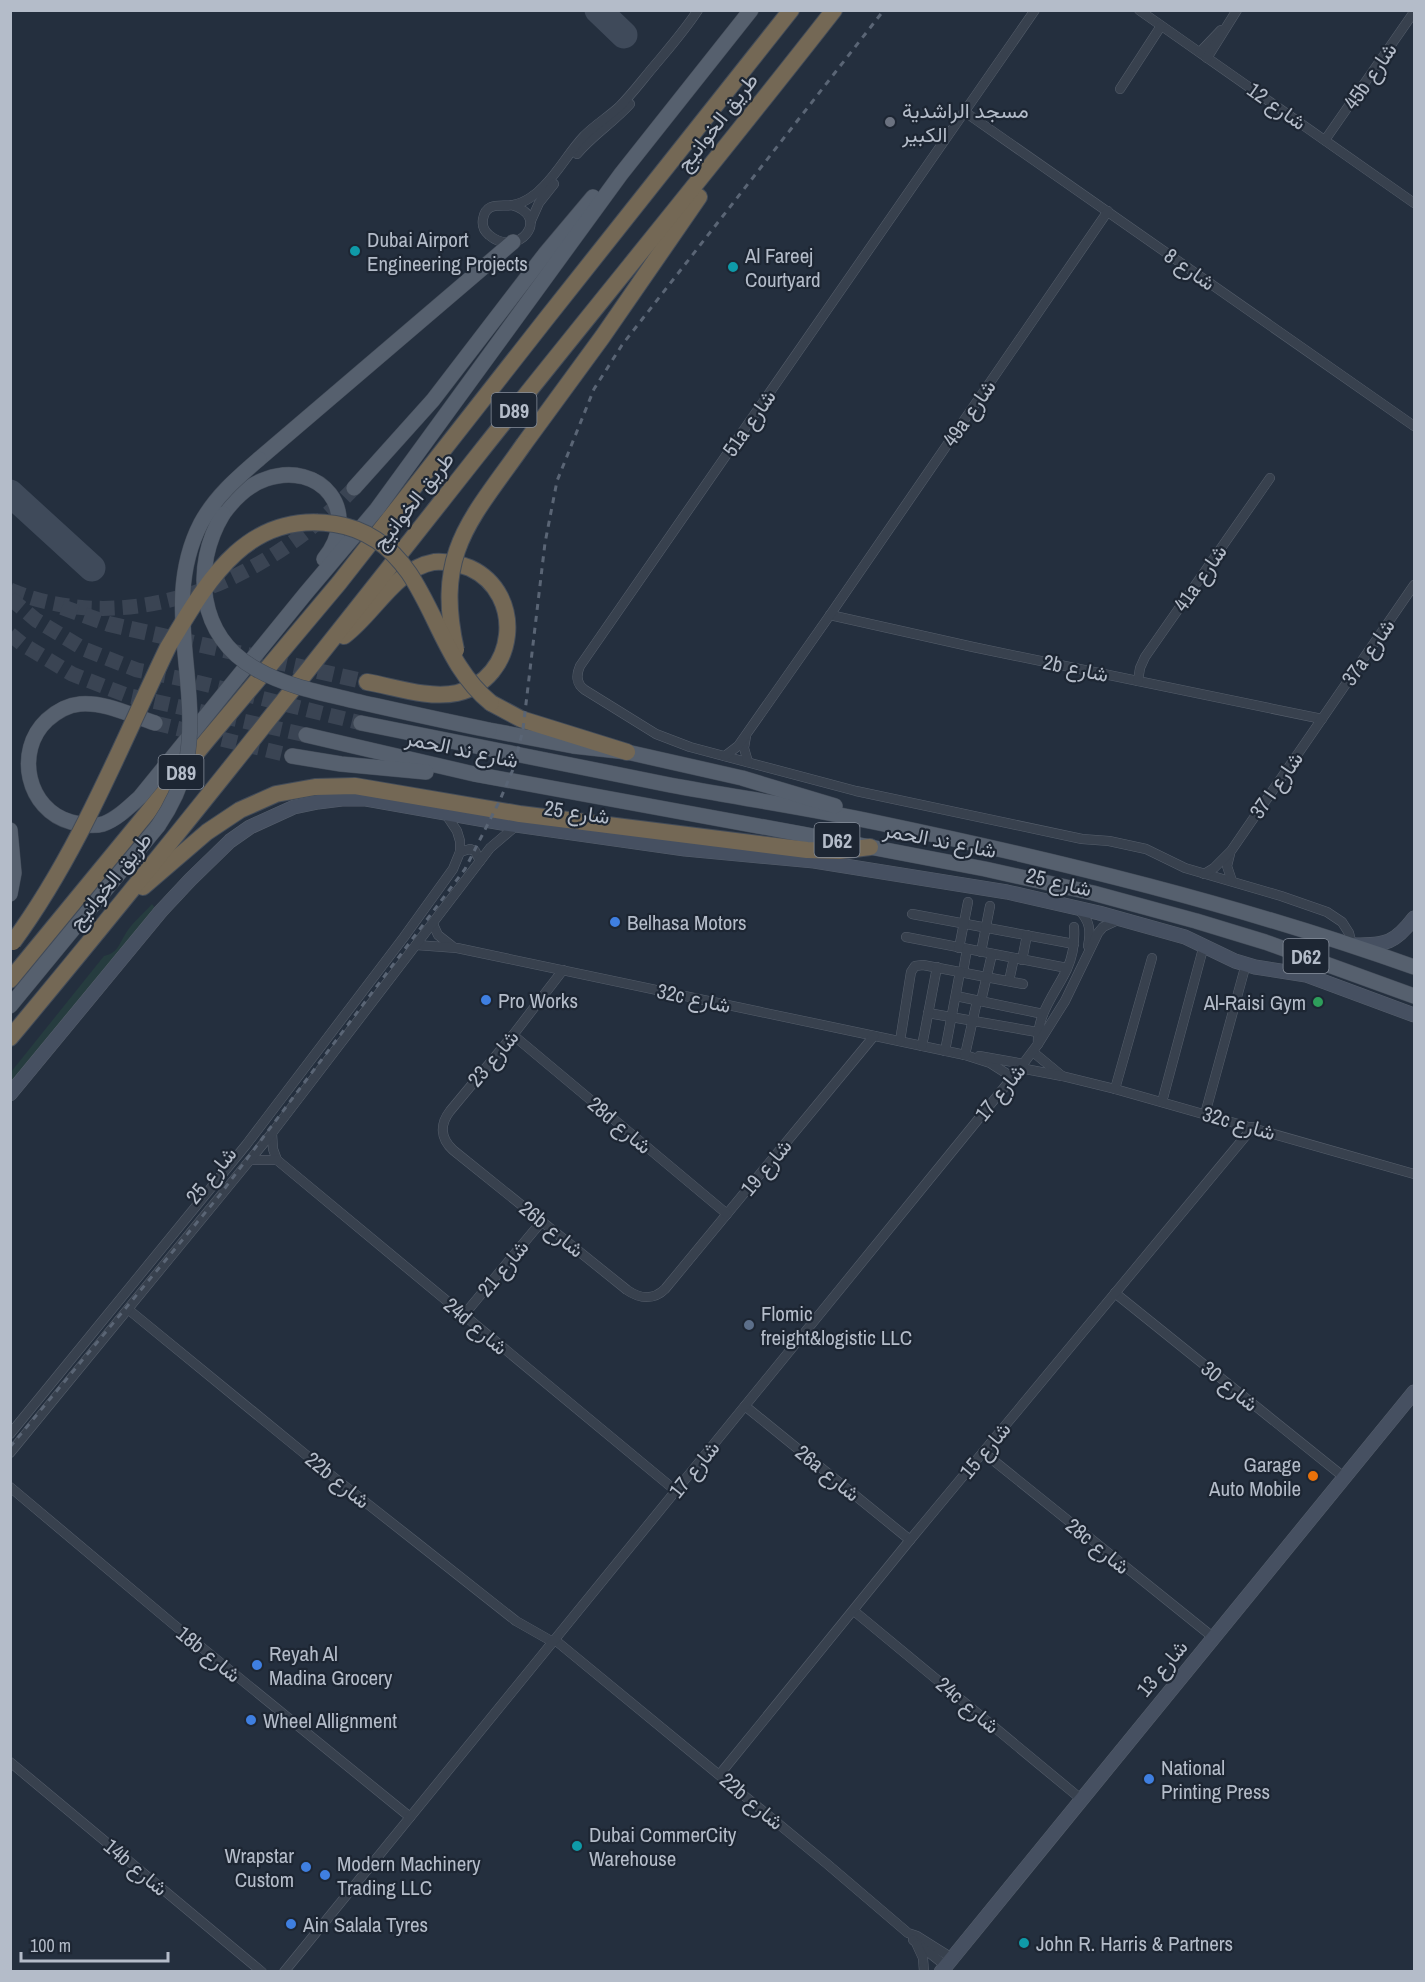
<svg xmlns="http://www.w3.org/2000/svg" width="1425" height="1982" font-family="'Archivo Narrow',Vazirmatn,sans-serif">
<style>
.green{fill:#263c3f}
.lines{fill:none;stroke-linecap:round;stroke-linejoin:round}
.taxiway{stroke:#3f4a5a;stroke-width:27}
.primary-tunnel{stroke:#3a4453;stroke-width:15;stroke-dasharray:15 8;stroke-linecap:butt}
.highway-tunnel{stroke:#3a4453;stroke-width:16;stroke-dasharray:16 8;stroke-linecap:butt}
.street-casing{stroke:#565f6c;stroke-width:10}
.secondary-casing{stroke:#565f6c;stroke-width:15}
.primary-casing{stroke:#414a57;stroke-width:16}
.highway-casing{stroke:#434c59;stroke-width:18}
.street{stroke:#38414e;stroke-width:9}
.secondary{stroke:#465061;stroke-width:14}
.primary{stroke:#56606e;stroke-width:15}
.highway{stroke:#746855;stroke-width:16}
.rail{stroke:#5a6575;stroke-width:3;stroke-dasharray:6 6;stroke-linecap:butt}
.primary-bridge-casing{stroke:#414a57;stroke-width:16;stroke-linecap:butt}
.highway-bridge-casing{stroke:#434c59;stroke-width:18;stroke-linecap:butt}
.primary-bridge{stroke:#56606e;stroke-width:15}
.highway-bridge{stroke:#746855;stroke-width:16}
.worship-dot{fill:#6b7280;stroke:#1d2633;stroke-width:2}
.culture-dot{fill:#0f9aa8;stroke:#1d2633;stroke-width:2}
.shop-dot{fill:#3f7fe0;stroke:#1d2633;stroke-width:2}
.leisure-dot{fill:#2e9e5b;stroke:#1d2633;stroke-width:2}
.service-dot{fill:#5c6f8a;stroke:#1d2633;stroke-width:2}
.food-dot{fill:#e8710a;stroke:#1d2633;stroke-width:2}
.labels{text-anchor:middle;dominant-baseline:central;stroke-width:4.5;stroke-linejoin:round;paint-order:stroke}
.shield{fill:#1d2633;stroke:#878f9c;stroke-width:1.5}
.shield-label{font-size:20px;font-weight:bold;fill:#b4bcc9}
.street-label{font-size:21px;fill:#b4bcc9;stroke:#1d2633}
.poi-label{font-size:21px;fill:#b4bcc9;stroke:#1d2633;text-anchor:start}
</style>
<rect width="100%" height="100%" fill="#242f3e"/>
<path class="green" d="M152,904l6,8 -147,179v-19l93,-116c14,-3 15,-12 22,-23 6,-10 18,-20 26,-29z"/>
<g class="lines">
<g class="taxiway">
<path d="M598,10l26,25"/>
<path d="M10,493l82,75"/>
</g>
<g class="primary-tunnel">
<path d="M10,590c122,51 259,-11 344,-102"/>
<path d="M10,598l26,22 48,29 53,21 55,11 169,42"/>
<path d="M10,634l12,10 50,30 54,21 180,40"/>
<path d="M155,723l137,33"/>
</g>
<path class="highway-tunnel" d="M62,607l47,17 258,58"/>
<defs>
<g id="street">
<path d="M1035,10l-455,656c-4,9 -4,18 5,24l71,44 34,13 166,44 226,48 27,2 37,8 39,19 96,28 46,16 15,10 7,11 3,12"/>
<path d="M1139,10l275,193"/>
<path d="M1200,52l21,-22"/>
<path d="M1207,58l30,-48"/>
<path d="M1120,89l41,-63"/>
<path d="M965,112l449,314"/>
<path d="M1325,140l89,-128"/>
<path d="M577,154c16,-19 37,-32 53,-50"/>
<path d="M511,205c42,11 7,55 -22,30 -5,-4 -7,-10 -6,-16 3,-18 18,-12 30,-14 11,-2 23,-10 31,-19 15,-15 25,-34 40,-50 11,-11 24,-19 35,-29 13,-13 24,-28 36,-42 15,-18 30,-35 43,-55"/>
<path d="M530,223l9,-20 15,-19"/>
<path d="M830,615l143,32 349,72"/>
<path d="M1138,681l2,-13 5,-11 125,-179"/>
<path d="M746,736l-2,12 4,14"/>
<path d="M725,756l13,-10 92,-131 278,-404"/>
<path d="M460,852l10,-3 5,2 5,10"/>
<path d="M1230,854l-3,12 5,15"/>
<path d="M1204,874l10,-6 17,-17 183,-266"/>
<path d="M1079,910c11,11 12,21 9,36"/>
<path d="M912,914l162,30"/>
<path d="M433,924l5,11 14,11"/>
<path d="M906,937l161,31"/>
<path d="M416,945l41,3 508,107 25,8 22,14"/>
<path d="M959,948l9,-46"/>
<path d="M981,952l9,-46"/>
<path d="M1022,960l5,-25"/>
<path d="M563,970l-50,65 -63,76c-10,13 -10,27 3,39l174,140c13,9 27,10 38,-1l209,-253"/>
<path d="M963,972l4,-23"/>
<path d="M1009,981l5,-23"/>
<path d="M956,996l87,18"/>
<path d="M981,1001l11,-47"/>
<path d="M928,1013l109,19"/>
<path d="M513,1035l214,179"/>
<path d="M900,1041l11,-69 4,-6 8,-1 100,19"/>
<path d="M1038,1044c-2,-29 17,-50 29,-75 6,-13 8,-27 7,-42"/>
<path d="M922,1046l15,-79"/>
<path d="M945,1051l15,-79"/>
<path d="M1033,1052l29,24"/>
<path d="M965,1055l12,-54"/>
<path d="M979,1056l45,8"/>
<path d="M1020,1068l42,8 53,13 299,85"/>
<path d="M1115,1089l37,-131"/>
<path d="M1162,1102l42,-157"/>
<path d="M1205,1114l41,-150"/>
<path d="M272,1133l1,16 4,11 399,331"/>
<path d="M250,1160h27"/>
<path d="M1115,1293l230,185"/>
<path d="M129,1310l193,158 94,74 100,79 37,21"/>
<path d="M463,1316l79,-95"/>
<path d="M745,1406l165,134"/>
<path d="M10,1434l236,-289 158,-208 49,-68 7,-17v-11l-3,-10 -12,-18"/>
<path d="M983,1452l231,186"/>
<path d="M10,1453l262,-320 218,-285 27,-23"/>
<path d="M10,1487l163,137 237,193"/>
<path d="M854,1611l227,188"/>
<path d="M555,1640l271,223 82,70 9,3 35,22"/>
<path d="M10,1762l252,210"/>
<path d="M720,1774l190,-234 343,-413"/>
<path d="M913,1940l33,26"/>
<path d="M917,1945l6,13 1,14"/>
<path d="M284,1972l736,-904 18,-24 27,-43 33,-68 5,-6 17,-8"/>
</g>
<g id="secondary">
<path d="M1355,945c31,0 40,-2 59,-27"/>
<path d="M10,1094l151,-183 29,-31 40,-39 20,-14 44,-20 24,-5 24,-3h24l136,24 183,26 129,12 193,31 92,21 86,24 50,24 20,6 51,8 108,40"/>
<path d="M941,1972l473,-580"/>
</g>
<g id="primary">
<path d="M259,459l254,-217"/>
<path d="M354,488l79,-88 112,-146 48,-57"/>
<path d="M223,514c11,-15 25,-29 43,-35 54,-19 97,32 58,80"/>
<path d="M155,723c-25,-8 -49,-21 -75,-19 -12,1 -24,8 -33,16 -33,31 -20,90 24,102 11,3 22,5 32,2 14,-5 26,-17 37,-27l166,-204 71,-84 244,-335 130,-164"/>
<path d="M361,723c103,20 206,42 309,62 70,13 140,23 209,38 181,38 361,82 535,144"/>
<path d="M489,730l84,16 54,6 115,26 93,28"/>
<path d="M306,735l168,39 328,60 183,35 108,24 103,28 69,21 149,54"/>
<path d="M292,756l49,8 85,8"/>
<path d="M10,830l4,43 -4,21"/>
<path d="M10,1006l148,-180"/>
</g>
<g id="highway">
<path d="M524,444l79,-108 96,-139"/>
<path d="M344,636c30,-22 51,-67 90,-74 12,-1 25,2 36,6 56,26 47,111 -13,125 -28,6 -62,-6 -90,-11"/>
<path d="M491,703l30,16 106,33"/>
<path d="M143,887l64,-55 33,-22 36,-16 39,-7 40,-1 165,28 287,36 32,1 31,-4"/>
<path d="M10,980l198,-241 131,-156 207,-264 245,-309"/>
<path d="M10,1038c160,-192 314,-388 468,-583 118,-149 239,-295 356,-445"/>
</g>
</defs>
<use href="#street" class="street-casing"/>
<use href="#secondary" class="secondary-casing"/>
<use href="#primary" class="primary-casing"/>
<use href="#highway" class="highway-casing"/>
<use href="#street" class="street"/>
<use href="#secondary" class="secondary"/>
<use href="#primary" class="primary"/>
<use href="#highway" class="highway"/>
<path class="rail" d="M10,1447l209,-251 246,-327 35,-69 14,-33 9,-38 22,-186 12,-62 37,-92 28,-44 262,-335"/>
<defs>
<g id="primary-bridge">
<path d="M223,514c-32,53 -25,123 33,155 29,17 66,24 99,32 45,10 89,20 134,29"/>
<path d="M158,826c13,-19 23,-39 28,-62 16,-81 -26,-162 15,-241 14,-26 36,-45 58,-64"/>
</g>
<g id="highway-bridge">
<path d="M456,650c-22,-99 15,-130 68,-206"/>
<path d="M13,942c66,-90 107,-195 155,-295 39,-65 78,-137 167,-123 32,5 56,23 74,49 29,43 40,96 82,130"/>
</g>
</defs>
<use href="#primary-bridge" class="primary-bridge-casing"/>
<use href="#highway-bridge" class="highway-bridge-casing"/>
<use href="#primary-bridge" class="primary-bridge"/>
<use href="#highway-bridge" class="highway-bridge"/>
</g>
<circle class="worship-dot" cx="890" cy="122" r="6"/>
<g class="culture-dot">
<circle cx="355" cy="251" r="6"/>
<circle cx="733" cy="267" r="6"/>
<circle cx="577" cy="1846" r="6"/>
<circle cx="1024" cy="1943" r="6"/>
</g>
<g class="shop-dot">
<circle cx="615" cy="922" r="6"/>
<circle cx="486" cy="1000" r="6"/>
<circle cx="257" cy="1665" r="6"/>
<circle cx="251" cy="1720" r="6"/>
<circle cx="1149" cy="1779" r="6"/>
<circle cx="306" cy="1867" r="6"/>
<circle cx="325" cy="1875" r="6"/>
<circle cx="291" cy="1924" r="6"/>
</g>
<circle class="leisure-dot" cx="1318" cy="1002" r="6"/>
<circle class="service-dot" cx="749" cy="1325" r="6"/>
<circle class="food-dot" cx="1313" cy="1476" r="6"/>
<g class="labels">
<g class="shield">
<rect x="491.5" y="393" width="45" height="34" rx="4.5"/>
<rect x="158.5" y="755" width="45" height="34" rx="4.5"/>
<rect x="814.5" y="823" width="45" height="34" rx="4.5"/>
<rect x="1283.5" y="939" width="45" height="34" rx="4.5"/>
</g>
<g class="shield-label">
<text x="514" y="410">D89</text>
<text x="181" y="772">D89</text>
<text x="837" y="840">D62</text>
<text x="1306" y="956">D62</text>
</g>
<g class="street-label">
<text transform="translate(1370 76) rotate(-55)">45b شارع</text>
<text transform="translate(1277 106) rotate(35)">شارع 12</text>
<text transform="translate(717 122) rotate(-52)">طريق الخوانيج</text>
<text transform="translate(1190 269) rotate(35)">شارع 8</text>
<text transform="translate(969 413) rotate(-55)">49a شارع</text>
<text transform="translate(749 423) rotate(-55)">51a شارع</text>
<text transform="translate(413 501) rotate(-52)">طريق الخوانيج</text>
<text transform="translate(1200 578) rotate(-55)">41a شارع</text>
<text transform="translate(1368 652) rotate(-55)">37a شارع</text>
<text transform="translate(1076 668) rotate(12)">2b شارع</text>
<text transform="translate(462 749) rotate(12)">شارع ند الحمر</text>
<text transform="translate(1276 785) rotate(-55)">شارع ا 37</text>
<text transform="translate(577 812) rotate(8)">شارع 25</text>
<text transform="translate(940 840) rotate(11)">شارع ند الحمر</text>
<text transform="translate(110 881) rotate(-51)">طريق الخوانيج</text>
<text transform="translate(1059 882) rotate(13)">شارع 25</text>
<text transform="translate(694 998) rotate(12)">32c شارع</text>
<text transform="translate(493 1058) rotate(-50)">شارع 23</text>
<text transform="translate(1000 1092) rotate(-51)">شارع 17</text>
<text transform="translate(1239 1123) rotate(16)">32c شارع</text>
<text transform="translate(620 1125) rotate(40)">28d شارع</text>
<text transform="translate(766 1167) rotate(-50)">شارع 19</text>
<text transform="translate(211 1175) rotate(-51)">شارع 25</text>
<text transform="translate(552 1229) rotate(39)">26b شارع</text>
<text transform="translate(503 1268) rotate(-50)">شارع 21</text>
<text transform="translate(476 1326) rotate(40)">24d شارع</text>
<text transform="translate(1230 1386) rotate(39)">شارع 30</text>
<text transform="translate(985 1450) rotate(-50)">شارع 15</text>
<text transform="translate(694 1469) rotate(-51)">شارع 17</text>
<text transform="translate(828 1473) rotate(39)">26a شارع</text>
<text transform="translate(338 1480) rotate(39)">22b شارع</text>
<text transform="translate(1098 1546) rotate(39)">28c شارع</text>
<text transform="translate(209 1654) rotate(39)">18b شارع</text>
<text transform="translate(1162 1668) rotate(-50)">شارع 13</text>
<text transform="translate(968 1705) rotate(40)">24c شارع</text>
<text transform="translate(752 1801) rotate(40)">22b شارع</text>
<text transform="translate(136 1867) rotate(40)">14b شارع</text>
</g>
<g class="poi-label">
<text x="902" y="110">مسجد الراشدية<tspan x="902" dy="24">الكبير</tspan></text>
<text x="367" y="239">Dubai Airport<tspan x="367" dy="24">Engineering Projects</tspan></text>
<text x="745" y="255">Al Fareej<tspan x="745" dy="24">Courtyard</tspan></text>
<text x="627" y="922">Belhasa Motors</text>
<text x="498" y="1000">Pro Works</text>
<text x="1306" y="1002" text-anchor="end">Al-Raisi Gym</text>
<text x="761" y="1313">Flomic<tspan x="761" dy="24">freight&amp;logistic LLC</tspan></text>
<text x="1301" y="1464" text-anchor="end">Garage<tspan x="1301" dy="24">Auto Mobile</tspan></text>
<text x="269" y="1653">Reyah Al<tspan x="269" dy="24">Madina Grocery</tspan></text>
<text x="263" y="1720">Wheel Allignment</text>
<text x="1161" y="1767">National<tspan x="1161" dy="24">Printing Press</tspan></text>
<text x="589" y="1834">Dubai CommerCity<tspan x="589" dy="24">Warehouse</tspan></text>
<text x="294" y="1855" text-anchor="end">Wrapstar<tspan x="294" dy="24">Custom</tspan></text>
<text x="337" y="1863">Modern Machinery<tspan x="337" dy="24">Trading LLC</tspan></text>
<text x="303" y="1924">Ain Salala Tyres</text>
<text x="1036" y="1943">John R. Harris &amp; Partners</text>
</g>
</g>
<rect width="1425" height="1982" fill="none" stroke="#b4bcc9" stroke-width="24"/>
<path d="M21 1952v9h147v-9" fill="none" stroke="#b4bcc9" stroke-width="3"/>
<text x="30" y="1952" font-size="18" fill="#b4bcc9" stroke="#1d2633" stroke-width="4.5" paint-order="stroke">100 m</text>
</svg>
